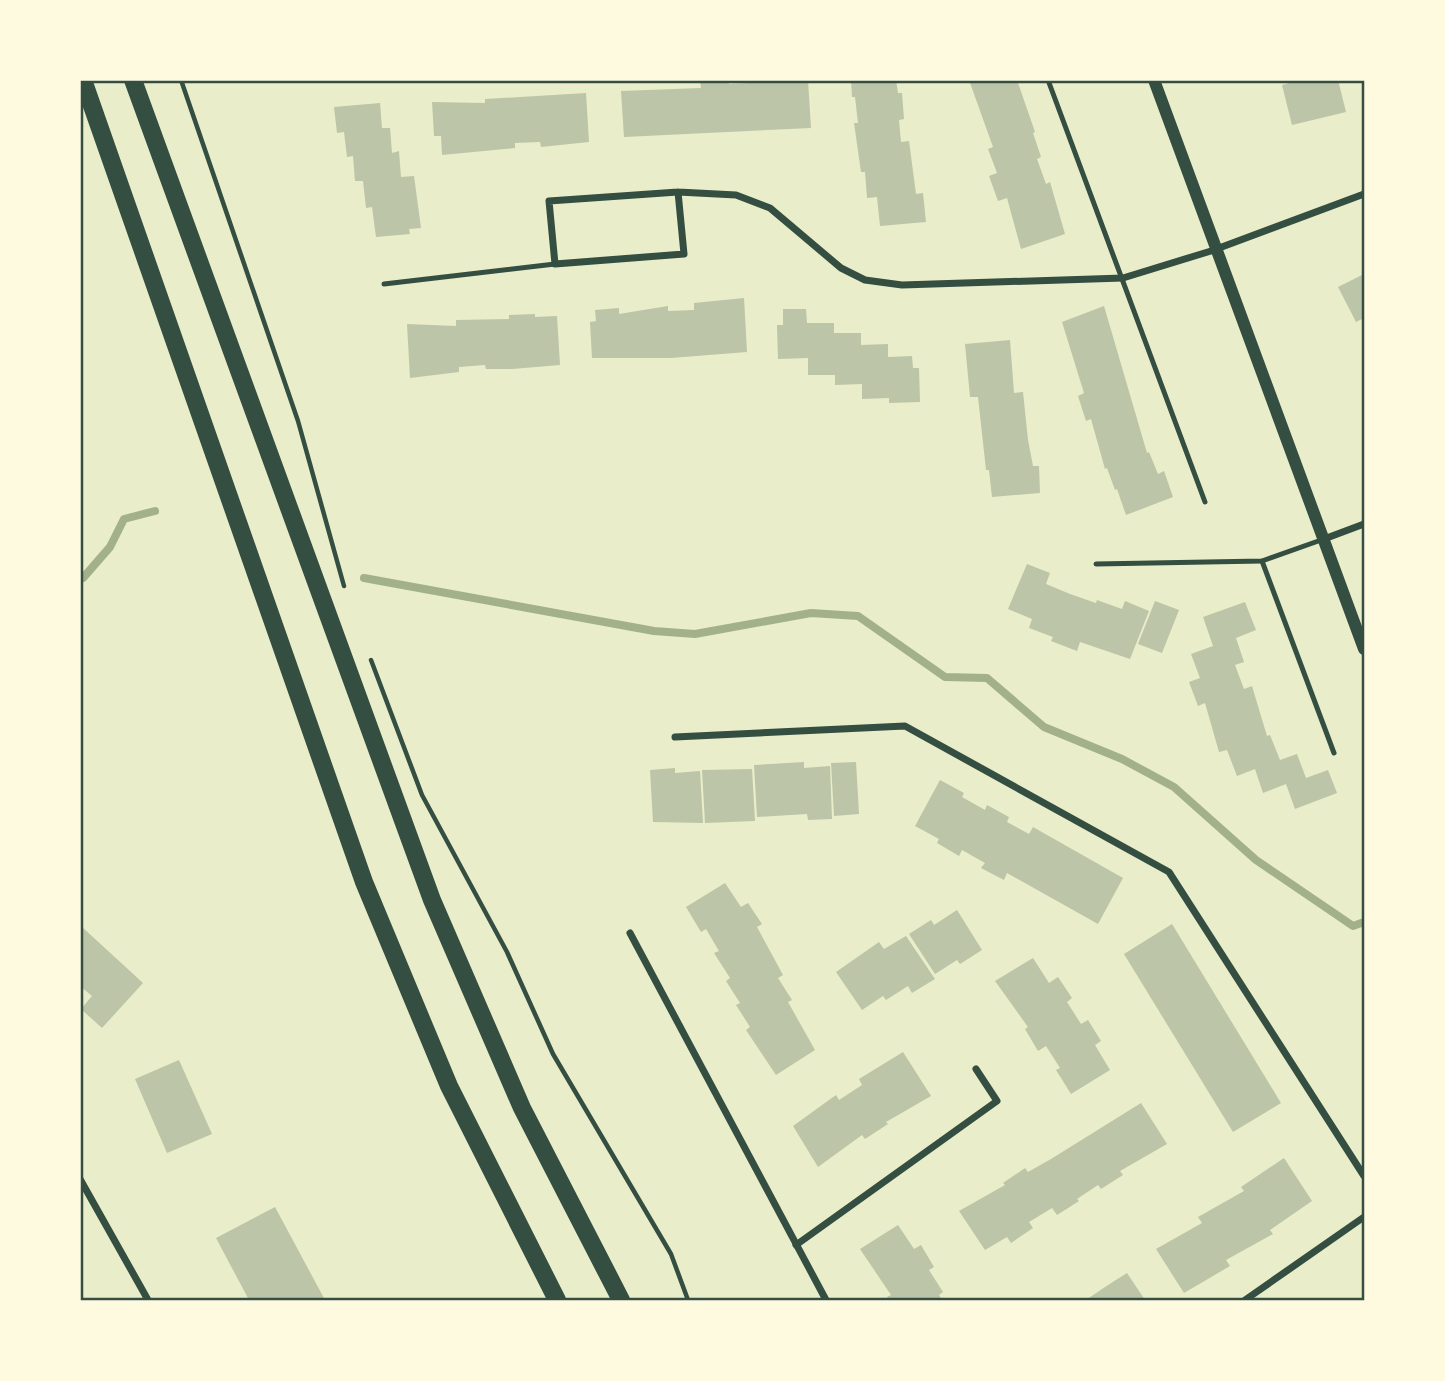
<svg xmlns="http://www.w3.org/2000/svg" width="1445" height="1381" font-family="'Golos Text',sans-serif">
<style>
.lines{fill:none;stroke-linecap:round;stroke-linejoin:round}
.stream{stroke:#a3b18a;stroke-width:8}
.building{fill:#bcc5a7}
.path{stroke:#344e41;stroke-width:4.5}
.service{stroke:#344e41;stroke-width:5}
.minor{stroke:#344e41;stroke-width:7}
.tertiary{stroke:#344e41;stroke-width:12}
.primary{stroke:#344e41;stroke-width:18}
.neatline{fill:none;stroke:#344e41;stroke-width:2.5}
</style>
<rect width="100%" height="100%" fill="#e9edc9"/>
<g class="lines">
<g class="stream">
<path d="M80,577l3,1 27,-31 14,-28 31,-8"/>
<path d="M364,578l290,53 41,3 116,-21 47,3 87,61 42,1 57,49 78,32 52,28 82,73 97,66 11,-4"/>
</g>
</g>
<g class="building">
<path d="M700,80h29v4l79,-4 3,48 -187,9 -3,-46 80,-3z"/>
<path d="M851,80h45l2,13h4l2,26 -5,1 2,22 8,-1 7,53 7,-1 3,29 -46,4 -3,-29 -10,1 -2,-26h-4l-7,-49h4l-3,-26h-3z"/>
<path d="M969,80h48l18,52 -2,1 8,24 -4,2 9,25 4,-2 15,52 -44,15 -14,-51 -9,3 -9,-25 8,-3 -9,-24 5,-2z"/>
<path d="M1301,80h37l8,32 -54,13 -10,-40z"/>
<path d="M586,93l3,49 -48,5 -1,-5 -25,1v5l-73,7 -1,-19h-7l-2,-34 53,1v-4z"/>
<path d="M380,103l2,25h8l2,25 7,-2 2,26 13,-1 7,52 -12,1 1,5 -34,3 -4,-30 -6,1 -3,-27h-8l-2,-25 -6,1 -3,-25 -7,1 -3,-26z"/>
<path d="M1364,274v44l-8,4 -18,-35z"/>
<path d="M744,298l3,54 -76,6h-79l-2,-36 6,-1 -1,-11 24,-2v6l49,-8v5l26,-1v-7z"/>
<path d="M1104,306l43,147 2,-1 9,22 6,-3 9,26 -47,18 -9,-26 -2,1 -8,-22 -2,1 -14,-50 -5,2 -8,-25 6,-3 -22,-71z"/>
<path d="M783,309h23l1,14h27v10h27v12l27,-1v13l24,-1 1,12h6l1,34 -31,1v-5l-27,1v-15l-27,1v-10h-27v-17l-30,1 -1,-34h6z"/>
<path d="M535,314v3l22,-1 3,49 -48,4h-26l-1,-4 -26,2v5l-49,6 -3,-54 49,2v-6l53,-1v-4z"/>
<path d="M1010,340l4,53 9,-1 5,48 5,26h6l1,27 -48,4 -3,-27h-3l-8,-73h-8l-5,-53z"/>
<path d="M1027,564l23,9 -4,11 24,10 26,9 1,-3 25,9 3,-8 24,10 -19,48 -50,-17 -3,9 -26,-10 2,-4 -24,-9 3,-9 -24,-10z"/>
<path d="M1155,601l24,9 -17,43 -24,-9z"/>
<path d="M1245,602l11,28 -20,8 8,24 -9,3 9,24 8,-3 15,50 3,-1 10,25 17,-6 9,24 22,-8 9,23 -42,16 -9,-25 -23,9 -8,-24 -18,7 -10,-26 -8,2 -14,-49 -7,3 -9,-24 11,-4 -9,-24 22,-8 -10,-29z"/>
<path d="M804,762v6l26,-2 2,53 -24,1 -1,-6 -50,3 -3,-52z"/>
<path d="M856,762l3,52 -25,2 -3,-53z"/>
<path d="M675,768v5l25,-2 3,52 -50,-1 -3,-52z"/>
<path d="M752,769l3,52 -50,2 -3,-53z"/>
<path d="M940,780l24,13 -2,4 23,13 2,-5 22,12 -2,5 22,12 4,-7 90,51 -25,46 -91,-51 -3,7 -23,-12 4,-5 -23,-13 -3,6 -22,-13 2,-4 -24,-13z"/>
<path d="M725,883l16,24 7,-4 14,21 -5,3 26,48 -5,3 14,22 -4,2 27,48 -39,25 -30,-45 4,-3 -14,-22 4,-2 -14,-22 4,-3 -16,-25 5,-2 -13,-22 -5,3 -15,-25z"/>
<path d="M957,910l25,40 -22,14 -3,-4 -22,14 -26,-40 22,-14 3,5z"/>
<path d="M1172,924l109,179 -48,29 -109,-178z"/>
<path d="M82,927l61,56 -41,45 -21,-19 11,-13 -12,-10z"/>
<path d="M906,936l29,43 -23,14 -4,-7 -22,14 -3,-4 -21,14 -26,-38 43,-30 5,7z"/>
<path d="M1033,958l16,25 9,-6 14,21 -5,4 14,22 7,-4 13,21 -6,4 15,25 -39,24 -15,-24 4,-2 -14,-22 -8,5 -13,-22 3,-2 -33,-46z"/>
<path d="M903,1052l28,44 -45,26 2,2 -23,15 -3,-4 -44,32 -25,-41 43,-31 3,5 23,-15 -3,-6z"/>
<path d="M179,1060l33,74 -45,19 -32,-74z"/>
<path d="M1141,1103l26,41 -47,27 3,4 -22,14 -3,-4 -21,14 2,2 -22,14 -5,-7 -23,14 4,6 -22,15 -4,-6 -22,13 -26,-39 46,-26 -2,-2 22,-15 3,4 23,-13z"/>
<path d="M1284,1158l28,43 -42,29 3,4 -47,26 4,6 -46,27 -28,-44 46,-26 -4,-6 46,-26 -3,-4z"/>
<path d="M275,1207l50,93h-76l-33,-62z"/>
<path d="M898,1225l16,24 7,-4 13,22 -5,3 14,22 -4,3 3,5h-53l-2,-3 4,-2 -31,-46z"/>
<path d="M1127,1273l18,27h-59l19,-13z"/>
</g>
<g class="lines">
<g class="path">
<path d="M181,80l117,341 46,165"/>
<path d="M371,660l51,135 85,157 46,102 118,200 17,46"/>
</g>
<g class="service">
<path d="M1048,80l157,422"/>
<path d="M384,284l171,-20"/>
<path d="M1262,561l72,192"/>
<path d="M1096,564l166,-3 62,-22"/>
</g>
<g class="minor">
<path d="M678,192l6,62 -129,10 -6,-63 129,-9 58,3 34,13 71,60 24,12 37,5 221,-7 88,-27 153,-57"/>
<path d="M1324,539l40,-15"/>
<path d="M675,737l230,-11 264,146 195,304"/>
<path d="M630,933l196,367"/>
<path d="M80,1179l68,121"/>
<path d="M796,1245l201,-144 -21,-32"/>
<path d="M1245,1300l119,-83"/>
</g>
<path class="tertiary" d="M1154,80l210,569"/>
<g class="primary">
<path d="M83,80l281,802 85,204 108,214"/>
<path d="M133,80l299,820 90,208 99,192"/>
</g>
</g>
<rect width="1445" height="1381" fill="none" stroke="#fefae0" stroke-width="164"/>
<rect x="82" y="82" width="1281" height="1217" class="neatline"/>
</svg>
